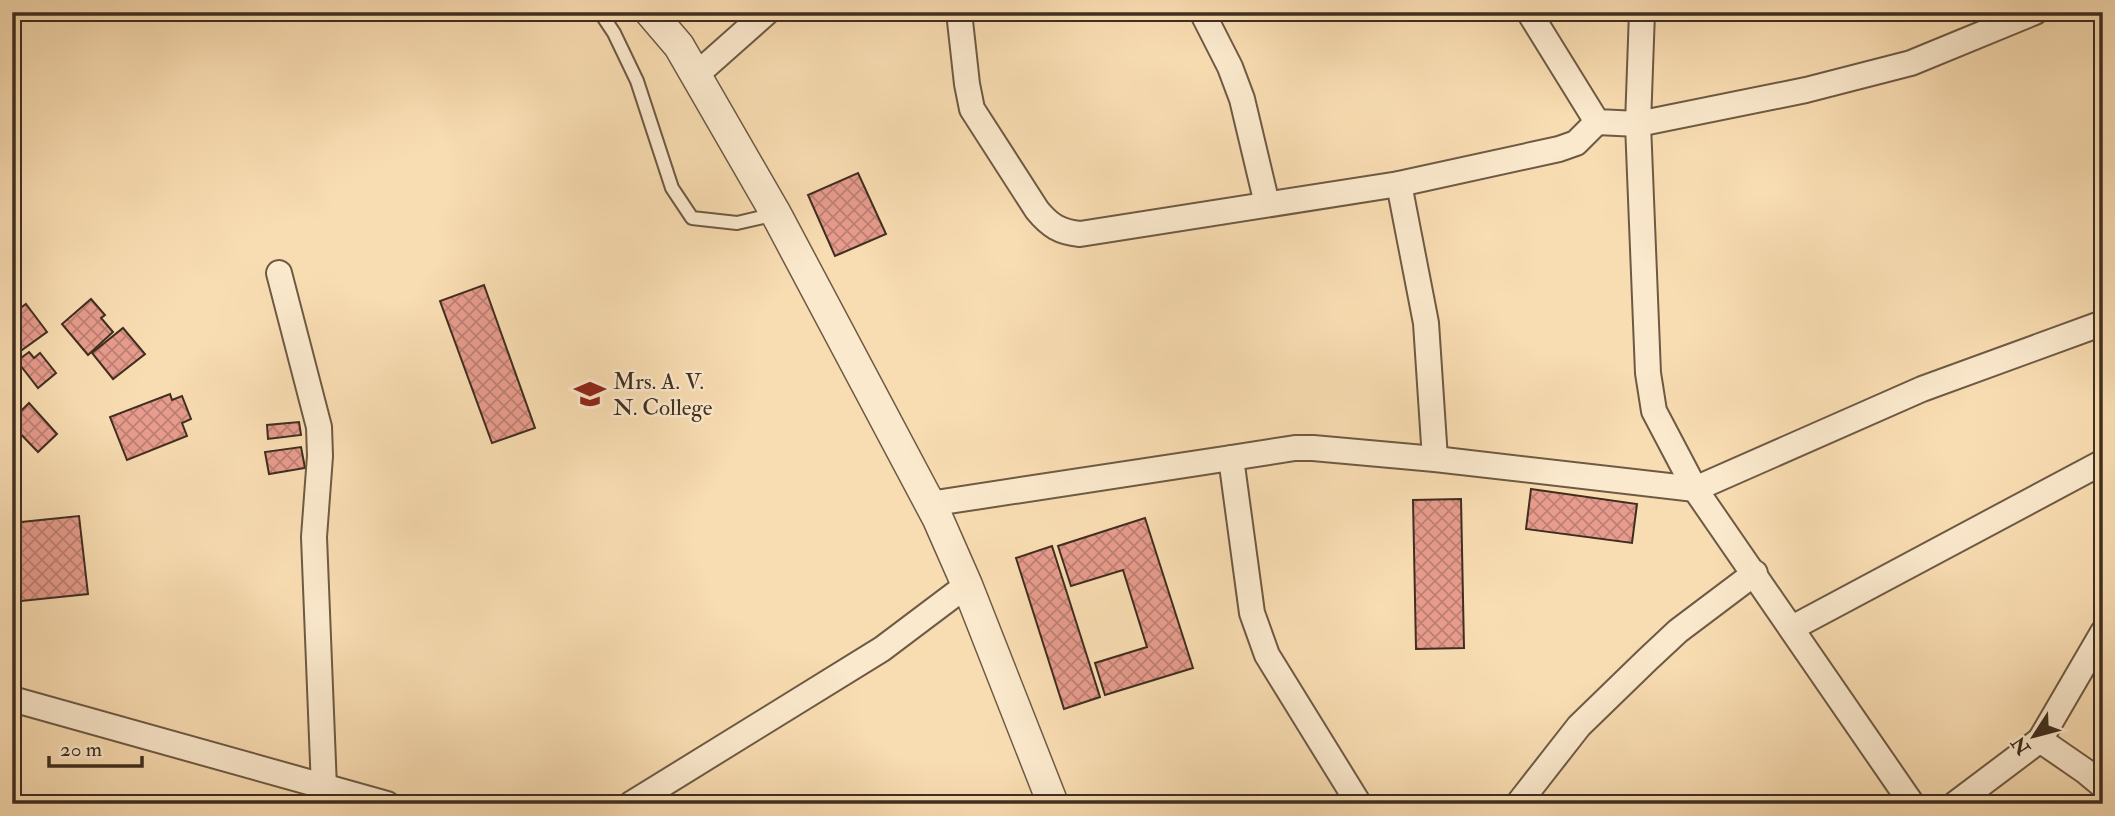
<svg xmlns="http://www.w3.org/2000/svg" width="2115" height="816" font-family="'IM FELL Double Pica',serif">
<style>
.building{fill:url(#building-cross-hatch);stroke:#3f2e20;stroke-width:2}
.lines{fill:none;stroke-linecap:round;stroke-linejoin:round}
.service-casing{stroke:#6e5a44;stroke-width:16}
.minor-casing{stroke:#6e5a44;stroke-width:28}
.tertiary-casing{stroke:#6e5a44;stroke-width:33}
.service{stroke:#fbe9cd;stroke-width:12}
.minor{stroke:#fbe9cd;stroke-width:24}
.tertiary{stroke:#fbe9cd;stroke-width:30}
.labels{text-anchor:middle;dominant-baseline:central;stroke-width:5;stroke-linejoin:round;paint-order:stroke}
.poi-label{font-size:23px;fill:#3f2e20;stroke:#fbe9cd;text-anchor:start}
</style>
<defs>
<pattern id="building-cross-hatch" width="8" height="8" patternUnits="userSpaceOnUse" patternTransform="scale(1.75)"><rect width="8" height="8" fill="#e89c8d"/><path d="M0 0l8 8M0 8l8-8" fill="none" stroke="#bd8073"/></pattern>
</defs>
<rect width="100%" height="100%" fill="#f9ddb2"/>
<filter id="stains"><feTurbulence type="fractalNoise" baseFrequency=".00286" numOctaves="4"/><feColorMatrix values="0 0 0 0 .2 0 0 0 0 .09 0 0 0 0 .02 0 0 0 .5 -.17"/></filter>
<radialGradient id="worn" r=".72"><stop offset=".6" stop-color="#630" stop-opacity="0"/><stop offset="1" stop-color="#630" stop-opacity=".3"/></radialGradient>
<g class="building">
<path d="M858,173l28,61 -51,22 -27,-61z"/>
<path d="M484,285l51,143 -43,15 -52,-142z"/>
<path d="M91,299l14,16 -4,3 12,14 -25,23 -26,-31z"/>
<path d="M26,304l21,28 -32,23 -3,-4v-37z"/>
<path d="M123,328l22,26 -32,25 -21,-26z"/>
<path d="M29,352l5,6 6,-5 16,20 -18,15 -21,-27z"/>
<path d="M170,394l2,6 10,-4 9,23 -9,4 5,13 -60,24 -17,-43z"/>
<path d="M29,403l28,31 -19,18 -26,-27v-5z"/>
<path d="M299,422l2,13 -33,4 -1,-14z"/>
<path d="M301,447l4,21 -36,6 -4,-22z"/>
<path d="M1531,489l106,15 -5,39 -106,-14z"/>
<path d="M1461,499l3,149 -48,1 -3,-149z"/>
<path d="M79,516l9,78 -76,8v-79z"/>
<path d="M1145,518l48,150 -88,27 -10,-32 52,-16 -24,-77 -52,16 -13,-40z"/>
<path d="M1052,546l48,151 -36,12 -48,-151z"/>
</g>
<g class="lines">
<defs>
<path id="service" d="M600,12l14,21 23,48 35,107 20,30 45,5 39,-9"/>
<g id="minor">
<path d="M959,12l8,72 5,25 65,101c13,16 23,22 43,24l319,-50 160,-35 17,-6 21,-21"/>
<path d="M1202,12l28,55 12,32 25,105"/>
<path d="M1529,12l68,110 41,2 10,249 6,38 41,78 217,315"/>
<path d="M1642,12l-4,112 168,-34 105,-27 124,-51"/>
<path d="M696,75l71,-63"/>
<path d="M1399,184l27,139 9,136"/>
<path d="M279,273l40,154 1,29 -6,81 10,251"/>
<path d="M929,504l302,-46"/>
<path d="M1792,628l311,-166"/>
<path d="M12,699l375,105"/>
<path d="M2040,740l63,-108"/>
<path d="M631,804l251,-155 85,-64"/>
<path d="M1359,804l-92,-149 -15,-42 -21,-155 64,-10h18l122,11 260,30 227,-100 181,-66"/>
<path d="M1518,804l61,-78 68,-66 31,-29 77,-58"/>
<path d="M1955,804l85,-64 45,31 18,15"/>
</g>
<path id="tertiary" d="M650,12l29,34 97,168 162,305 29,66 86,219"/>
</defs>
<use href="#service" class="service-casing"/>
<use href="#minor" class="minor-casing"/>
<use href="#tertiary" class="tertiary-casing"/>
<use href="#service" class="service"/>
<use href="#minor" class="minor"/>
<use href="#tertiary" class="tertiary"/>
</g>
<defs>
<symbol id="university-bare" viewBox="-9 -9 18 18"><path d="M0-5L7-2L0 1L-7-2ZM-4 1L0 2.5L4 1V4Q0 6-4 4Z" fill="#8f2418" stroke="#fbe9cd" stroke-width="2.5" paint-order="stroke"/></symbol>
</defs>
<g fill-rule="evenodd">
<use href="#university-bare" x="568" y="372" width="44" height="44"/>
</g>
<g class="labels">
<g class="poi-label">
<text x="613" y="381">Mrs. A. V.<tspan x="613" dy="26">N. College</tspan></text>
</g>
</g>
<rect width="2115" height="816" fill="none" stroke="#f9ddb2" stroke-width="42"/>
<rect x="14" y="14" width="2087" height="788" fill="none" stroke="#3f2e20" stroke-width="3.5"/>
<rect x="21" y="21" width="2073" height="774" fill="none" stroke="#3f2e20" stroke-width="2"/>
<g transform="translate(2034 736) rotate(234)" stroke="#fbe9cd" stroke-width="5" paint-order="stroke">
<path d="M0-5L12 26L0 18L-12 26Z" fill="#3f2e20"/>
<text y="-10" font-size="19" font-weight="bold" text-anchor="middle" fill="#3f2e20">N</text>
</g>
<path d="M49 756v10h93v-10" fill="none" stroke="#3f2e20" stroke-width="3.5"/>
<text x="60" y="756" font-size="21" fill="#3f2e20" stroke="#fbe9cd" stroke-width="5" paint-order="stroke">20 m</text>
<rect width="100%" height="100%" filter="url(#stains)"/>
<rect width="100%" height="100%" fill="url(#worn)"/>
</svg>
